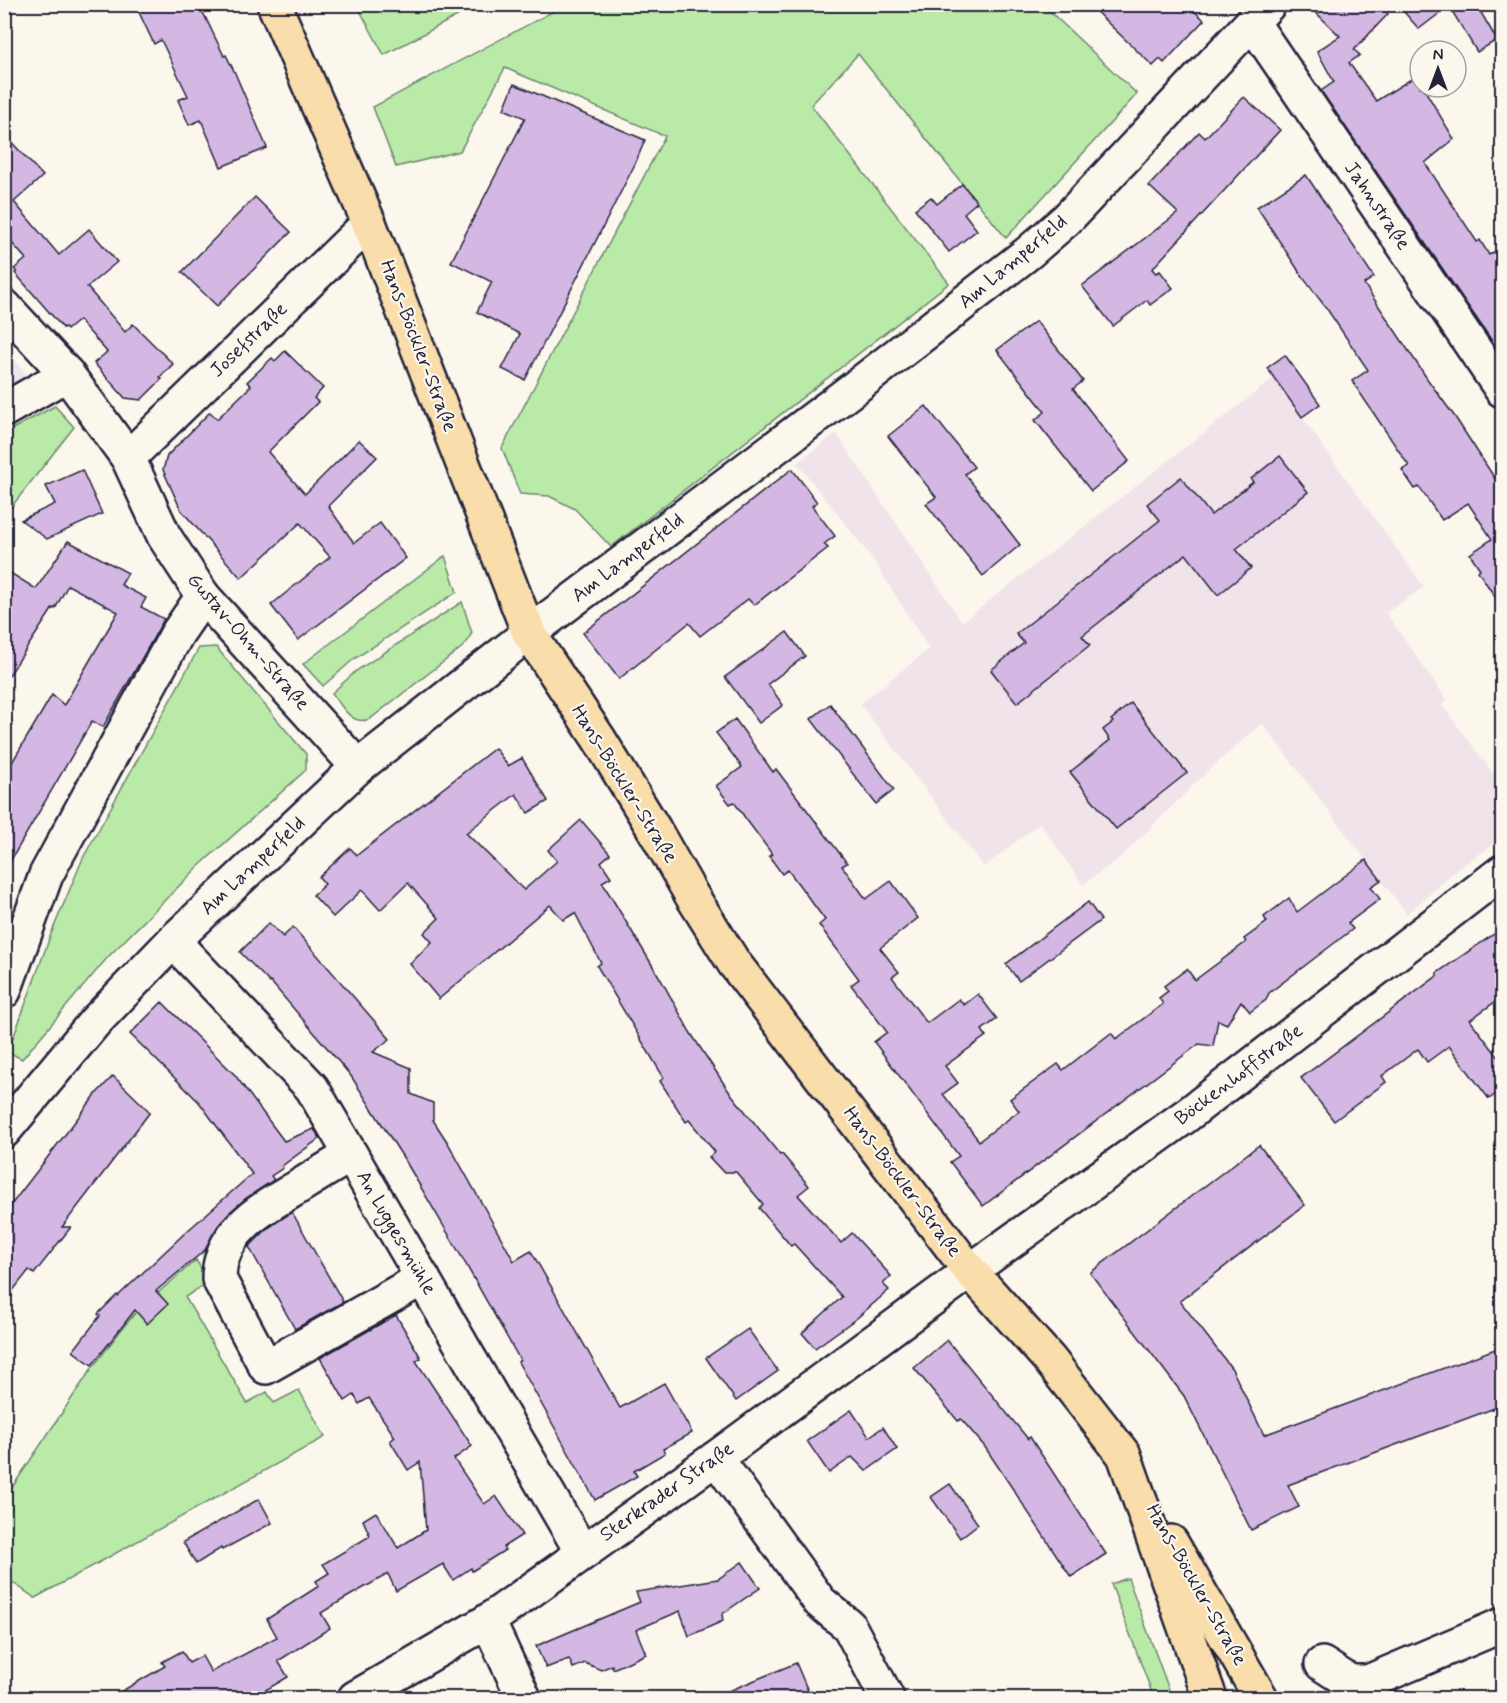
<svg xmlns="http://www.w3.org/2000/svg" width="1507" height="1703" font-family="Mynerve,sans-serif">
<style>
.built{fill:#f0e4ea}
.green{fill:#baeaa8;stroke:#6e8672;stroke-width:1.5}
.building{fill:#d5b7e4;stroke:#22223b;stroke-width:1.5}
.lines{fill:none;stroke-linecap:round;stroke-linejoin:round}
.minor-casing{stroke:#22223b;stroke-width:38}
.major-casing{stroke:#22223b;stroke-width:38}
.minor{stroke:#fbf7ec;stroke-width:33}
.major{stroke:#f9ddab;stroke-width:33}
.labels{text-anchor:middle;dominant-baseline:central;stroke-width:4.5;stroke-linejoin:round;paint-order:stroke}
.street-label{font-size:20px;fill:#22223b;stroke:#fbf7ec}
</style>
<rect width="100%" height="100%" fill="#fbf7ec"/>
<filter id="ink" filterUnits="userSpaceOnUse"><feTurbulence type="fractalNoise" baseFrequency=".0167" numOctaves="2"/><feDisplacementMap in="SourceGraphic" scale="12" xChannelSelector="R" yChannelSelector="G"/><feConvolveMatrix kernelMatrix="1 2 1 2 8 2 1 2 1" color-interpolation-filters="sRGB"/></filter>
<g filter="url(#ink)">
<g class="built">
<path d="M4,348l51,58 -50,27h-1z"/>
<path d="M1274,378l150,209 -38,26 61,87 -5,5 60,80v54l-43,29 -52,46 -145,-191 -54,48 -85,84 -40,30 -43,-62 -56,44 -124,-163 69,-55 -57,-91 -75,-95 39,-30 126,189z"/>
</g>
<g class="green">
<path d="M357,5h121l-94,50z"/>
<path d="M565,5h478l94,89 -131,144 -148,-184 -47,51 138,178 -338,264 -36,-38 -26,-13 -29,-2 -18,-46 163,-312 -160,-68 -45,83 -64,16 -23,-60z"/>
<path d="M55,406l19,21 -69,88v-82z"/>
<path d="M445,556l12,36 -103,67 -31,27 -20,-22z"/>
<path d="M462,602l10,31 -7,12 -95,74c-19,7 -27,-12 -38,-26l24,-22z"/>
<path d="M216,647l90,107v16l-108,97 -90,90 -86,102 -14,-7 43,-118 32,-76 116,-210z"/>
<path d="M196,1260l13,22 -24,15 62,106 20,-11 7,11 25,-13 26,47 -290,161 -30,-21v-79l87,-130 33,-43 12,-14z"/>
<path d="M1128,1578l44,120h-18l-43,-114z"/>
</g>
<g class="building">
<path d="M135,4h64l25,52 2,-1 9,18 32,75 -46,19 -20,-47 -12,5 -11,-25 10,-4 -27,-56 -7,4z"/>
<path d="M1088,4h99l17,16 -40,43 -4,-4 -7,7z"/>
<path d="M1307,4h71l10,10 -34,36 6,5 -11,8 27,38 40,-25 4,6v5h3l31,52 -29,24 52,79 3,-2 9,15 6,-4 8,11v95l-182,-266 13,-9 -17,-31 23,-15z"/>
<path d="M1397,4h79l21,36 -20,12 -28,-46 -30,23z"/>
<path d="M514,84l131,56 -10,24 -110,216 -23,-11 18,-35 -43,-22 15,-30 -41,-20 74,-144 -21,-9z"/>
<path d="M1244,97l36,33 -128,139 4,4 4,-2 13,17 -23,17 -3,-5 -34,26 -31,-40 96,-73 -29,-27 50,-54 6,6z"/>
<path d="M4,134l39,42 -29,26 45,53 30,-26 28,33 -30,25 38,45 8,-8 40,40 -13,13 2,2 -21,21 -16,-2 -31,-35 13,-11 -28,-32 -12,10 -2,-3 -2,1 -48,-55 2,-1 -3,-3 12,-10 -22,-25z"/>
<path d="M1306,175l68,102 -10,7 64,96 27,37 48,74v118l-25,-38 2,-2 -10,-15 22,-15 -24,-36 -26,17 -23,-33 -4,2 -13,-19 7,-4 -57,-85 16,-11 -41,-61 -25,-33 -45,-69z"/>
<path d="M962,184l15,18 -13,11 13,17 -28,22 -34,-43 16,-12 6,7z"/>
<path d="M255,197l36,35 -74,74 -35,-34z"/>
<path d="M1036,321l47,60 -10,8 56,72 -38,30 -56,-71 10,-8 -48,-62z"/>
<path d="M285,351l38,37 -9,10 4,4 -50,50 37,42 54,-54 18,17 -49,49 26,37 26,-20 26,35 -108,82 -27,-35 59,-48 -30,-34 -59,55 -60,-68 -18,-40 4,-14 43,-44 7,7 34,-33 -4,-4 25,-24 3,3z"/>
<path d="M1285,355l35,49 -18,13 -35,-49z"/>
<path d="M926,406l48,61 -9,7 55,71 -37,31 -57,-72 10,-7 -48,-61z"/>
<path d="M1280,456l28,36 -72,57 15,19 -33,27 -32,-41 -104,82 8,9 -73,58 -26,-33 33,-27 -8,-9 144,-114 -13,-16 34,-27 30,38 42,-33 -2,-3z"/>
<path d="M792,469l25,33 -5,4 23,30 -11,8 4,4 -74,57 -6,-6 -48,37 -11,-13 -70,56 -36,-46z"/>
<path d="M82,470l20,44 -55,25 -26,-19 34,-16 -9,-18z"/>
<path d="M68,541l60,32 -7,12 25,13 -5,9 23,12 -61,108 -11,-6 -88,151v-96l48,-81 12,10 54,-93 -50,-27 -13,24 -2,-1 -49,75v-114l32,20z"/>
<path d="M787,632l18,24 -37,28 15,21 -24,18 -34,-46z"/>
<path d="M1131,703l56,70 -71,56 -46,-57 40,-32 -7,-10 10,-8 -2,-2z"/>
<path d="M830,704l64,86 -18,14 -65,-85z"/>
<path d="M735,719l38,53 3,-3 71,94 -5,3 24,33 25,-18 27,37 -38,30 19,24 -7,5 35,46 32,-24 5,6 14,-11 19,25 -15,11 4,6 -41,30 13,17 -15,11 36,47 40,-30 -9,-12 48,-35 5,6 48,-37 5,6 47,-35 -4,-6 9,-7 -4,-5 23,-17 8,11 51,-38 -2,-3 23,-17 -3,-5 25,-19 8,14 69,-52 15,20 -10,7 9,12 -32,24 5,6 -84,64 -3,7 -16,12 -9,-11 -14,23 -9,-4 -5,26 -14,-2 -216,162 -33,-44 9,-6 -85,-114 13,-10 -36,-47 8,-6 -40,-54 6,-5 -37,-50 -6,4 -13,-18 3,-2 -26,-35 -12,-17 -4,2 -14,-18 26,-19 -26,-34z"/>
<path d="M495,748l13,18 14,-8 26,43 -20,12 -12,-19 -50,39 58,57 33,-29 -9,-11 33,-30 29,34 -9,8 10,15 -9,5 58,96 30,54 38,58 52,65 2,-1 27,32 -11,9 43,48 11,-10 39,43 -8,8 6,6 -32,28 -42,30 -13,-15 40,-36 -48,-53 -3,2 -32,-38 4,-4 -27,-32h-13l-14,-15 6,-5 -26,-32 -3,2 -26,-41 4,-3 -67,-112 4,-3 -26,-50 -12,7 -13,-15 -111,94 -29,-35 22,-22 -8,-9 15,-15 -31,-35 -28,27 -18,-20 -29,27 -20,-22 12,-11 -6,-7 31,-29 7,7z"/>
<path d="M1088,902l13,18 -82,61 -13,-17z"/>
<path d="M269,923l14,14 10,-10 97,112 -17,13 38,16v26l22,9v17l15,23 66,118 17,-10 89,157 44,-25 28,50 -29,16 2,4 -31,18 3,5 -42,24 -77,-138 2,-2 -60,-106 -54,-92 -55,-86 -80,-94 -1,1 -30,-31z"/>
<path d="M1503,928v68l-33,24 33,43v26l-14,10 -40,-53 -22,16 -9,-13 -36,27 4,6 -52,39 -33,-43 136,-102v-3z"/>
<path d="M162,1002l73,73 49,66 30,-12 6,9 -38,28 1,2 -12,8 3,4 -29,19 -15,13 -12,14 -13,24 -49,41 12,13 -21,20 -12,-14 -43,55 -19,-14 27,-35 -2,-2 19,-19 1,1 68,-64 66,-58 -53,-72 -69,-68z"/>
<path d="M113,1076l37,36 -88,115h9l-37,47 -5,-4 -25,32v-88l93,-121z"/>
<path d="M1259,1145l46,60 -125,96 52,68 32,66 239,-89v59l-215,80 11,22 -48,23 -67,-134 -94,-123z"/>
<path d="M292,1212l51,90 -48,27 -46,-82 18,-18z"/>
<path d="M396,1315l25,43 -5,3 56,85 -18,13 30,45 12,-8 26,39 -19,12 2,3 -33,21 -1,-3 -18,12 -10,-16 -47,27 -8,-17 -44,25 -23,14 9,15 -52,33 10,16 -36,21h-142l55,-32 -3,-4 20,-11 7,12 13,-7 9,16 66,-35 -10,-18 52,-33 -3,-5 13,-8 -6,-9 47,-28 -7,-16 13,-8 22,36 28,-18 -6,-68 -12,8 -18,-29 5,-4 -26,-39 -10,6 -5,-9 -9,6 -25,-43z"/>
<path d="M748,1329l30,42 -42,30 -30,-43z"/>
<path d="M947,1340l81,99 2,-2 76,117 -35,23 -86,-130 -24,-28 -3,2 -44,-53z"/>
<path d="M851,1410l18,27 14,-10 14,22 -31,22 -14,-14 -23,16 -22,-32z"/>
<path d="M950,1484l28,40 -18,14 -29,-41z"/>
<path d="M259,1499l13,24 -50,27 -1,-2 -25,16 -13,-22z"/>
<path d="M742,1562l18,26 -38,26 1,7 -34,15 -9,-25 -44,19 10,24 -33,15 -1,-4 -11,5 -16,-7 -12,5 -4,-9 -23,9 -10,-22 104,-44 -4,-10 82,-13z"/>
<path d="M796,1663l15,35h-99z"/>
</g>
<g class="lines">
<defs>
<g id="minor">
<path d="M1252,22l250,368"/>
<path d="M4,306l63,68 61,84 36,78 39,60 155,171"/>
<path d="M4,410l63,-36"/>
<path d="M128,458l241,-235"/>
<path d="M173,941l139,147 270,464"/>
<path d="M4,991l42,-116 131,-241 26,-38"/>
<path d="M4,1131l90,-108 79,-82 185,-174 171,-134 324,-244 175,-136 39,-34 202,-215"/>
<path d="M351,1155c-19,11 -37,22 -56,34 -35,21 -76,43 -76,90l47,88 157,-89"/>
<path d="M716,1458l104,144 29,24 38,72"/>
<path d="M488,1621l36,77"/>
<path d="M1322,1664l28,18h18l134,-57"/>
<path d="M355,1698l133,-77 228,-163 254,-187 217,-156 315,-243"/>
</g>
<g id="major">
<path d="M274,4l95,219 160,410 70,106 55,90 38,67 42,67 236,308 79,88 75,96 86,243"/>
<path d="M1171,1542l90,156"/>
</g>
</defs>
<use href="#minor" class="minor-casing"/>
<use href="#major" class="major-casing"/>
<use href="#minor" class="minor"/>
<use href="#major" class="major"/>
</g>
</g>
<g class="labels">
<g class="street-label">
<text transform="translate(1377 206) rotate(56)">Jahnstraße</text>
<text transform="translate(1013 262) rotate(-40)">Am Lamperfeld</text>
<text transform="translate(249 340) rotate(-44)">Josefstraße</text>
<text transform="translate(418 346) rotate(69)">Hans-Böckler-Straße</text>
<text transform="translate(628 558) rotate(-37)">Am Lamperfeld</text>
<text transform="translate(248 642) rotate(49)">Gustav-Ohm-Straße</text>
<text transform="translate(624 784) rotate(58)">Hans-Böckler-Straße</text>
<text transform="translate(253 866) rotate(-43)">Am Lamperfeld</text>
<text transform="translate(1239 1075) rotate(-37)">Böckenhoffstraße</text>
<text transform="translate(902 1182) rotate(53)">Hans-Böckler-Straße</text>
<text transform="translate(396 1233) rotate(60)">An Luggesmühle</text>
<text transform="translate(667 1492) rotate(-35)">Sterkrader Straße</text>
<text transform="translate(1196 1585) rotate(60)">Hans-Böckler-Straße</text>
</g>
</g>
<rect width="1507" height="1703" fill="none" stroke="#fbf7ec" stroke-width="24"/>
<rect x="12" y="12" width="1483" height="1679" fill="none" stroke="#22223b" stroke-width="2" filter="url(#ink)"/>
<g transform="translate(1438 69)"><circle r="28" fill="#fbf7ec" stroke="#a4a2a5" stroke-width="1.5"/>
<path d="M0-4.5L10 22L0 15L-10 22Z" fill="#22223b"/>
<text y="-9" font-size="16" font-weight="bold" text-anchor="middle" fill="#22223b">N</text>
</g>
</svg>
